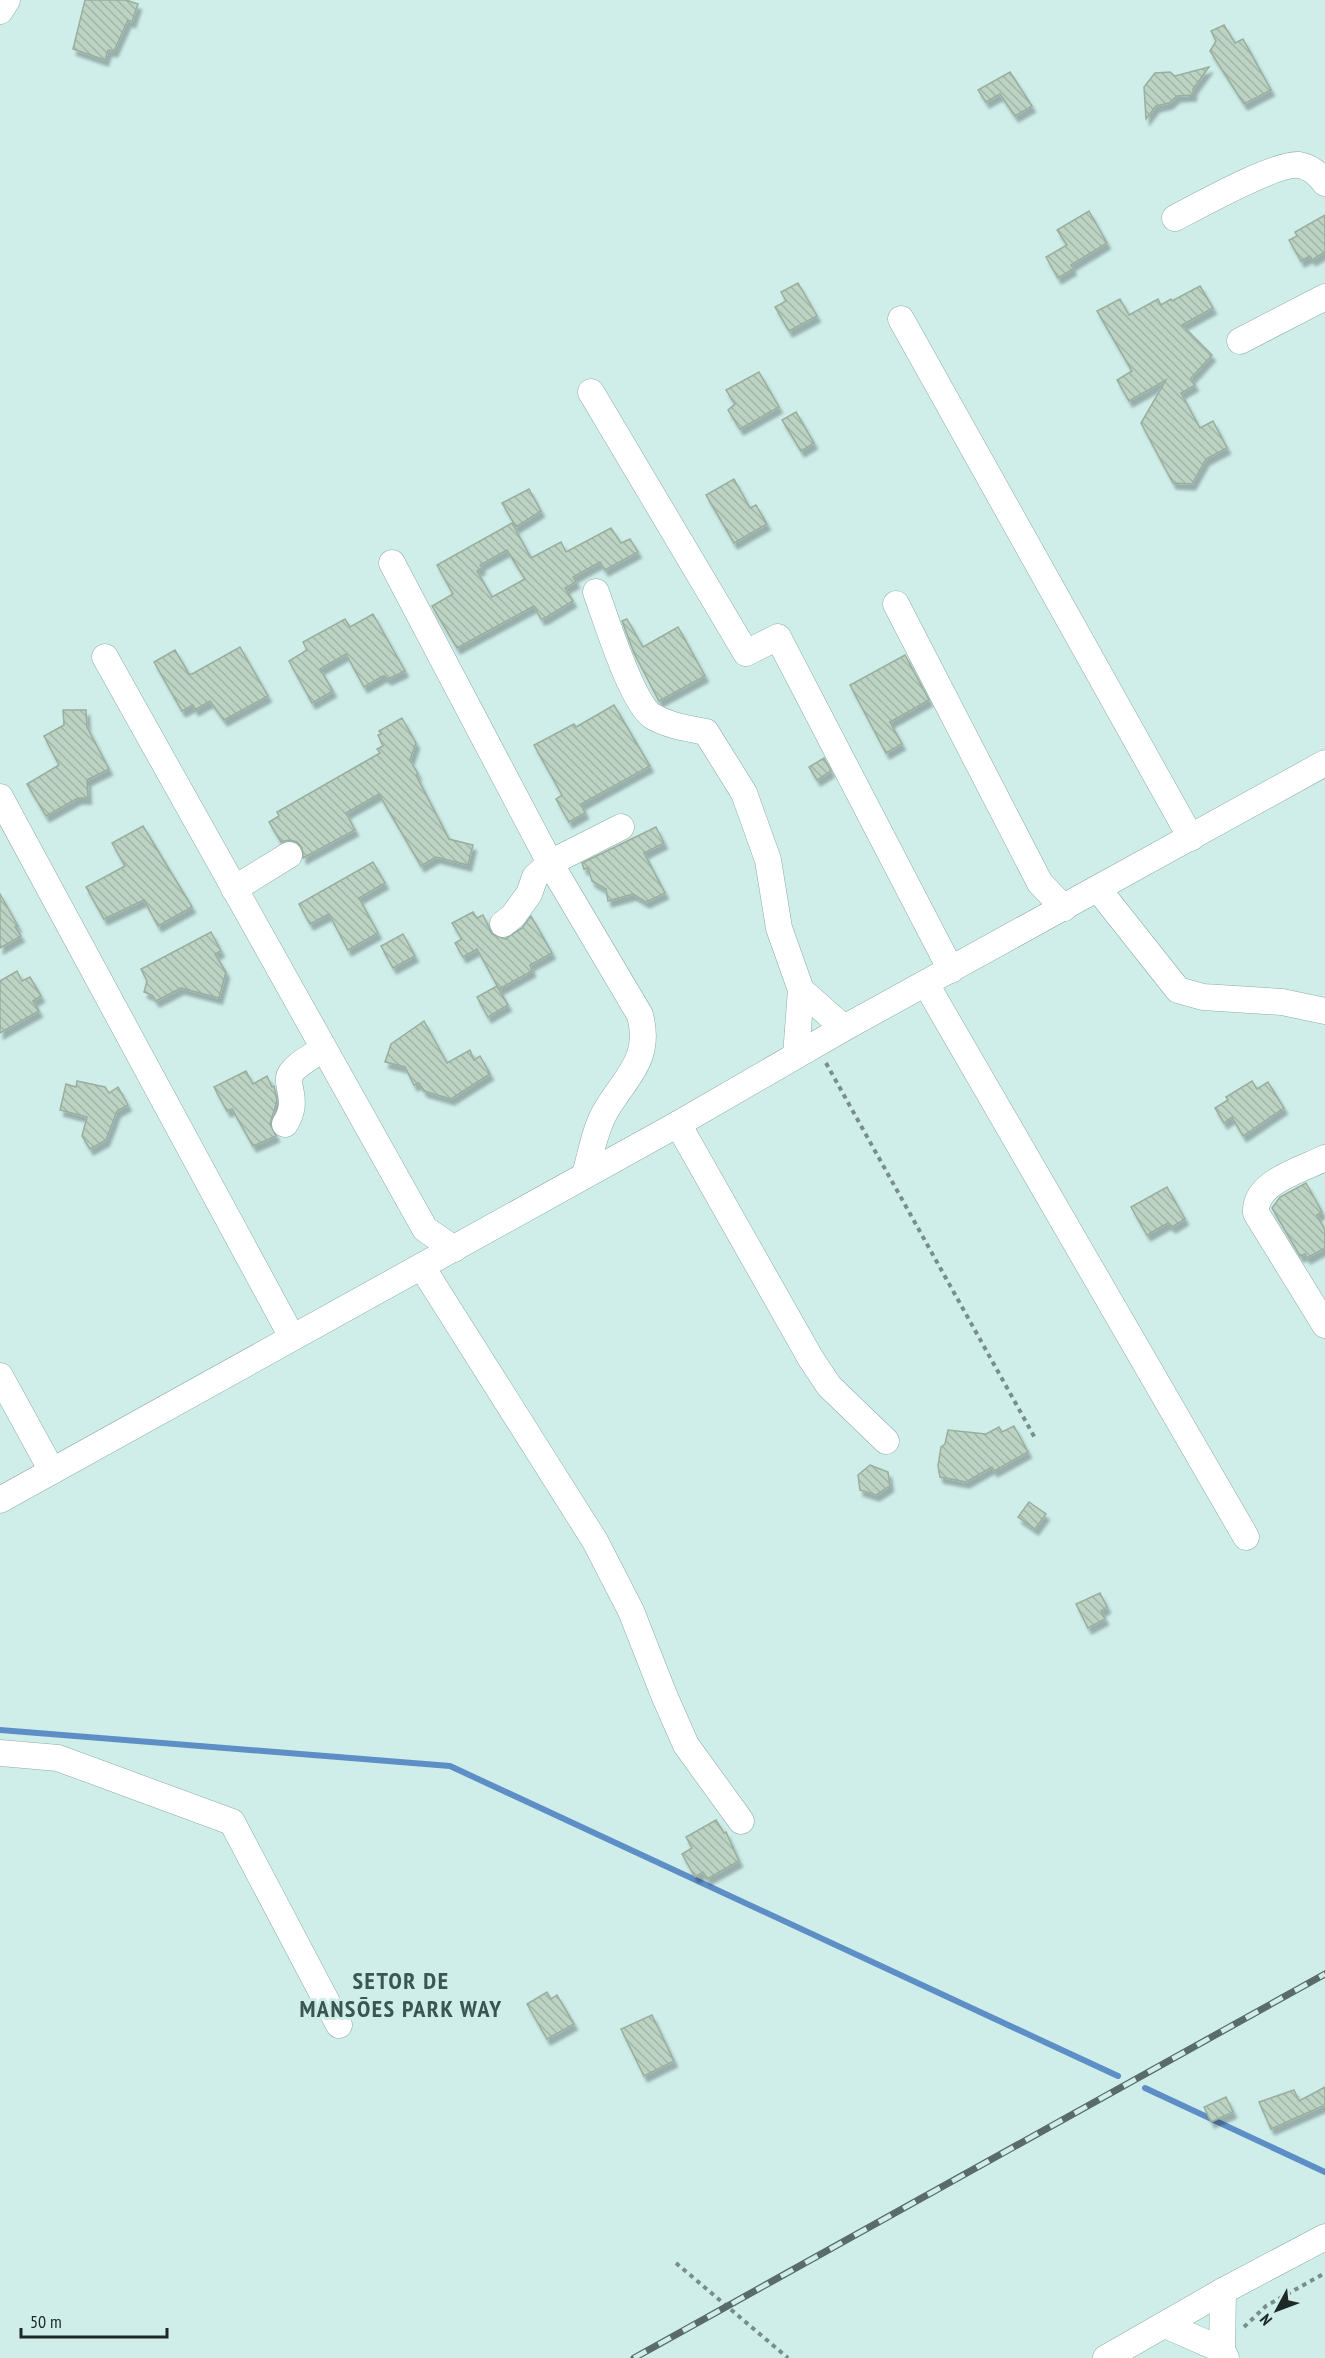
<svg xmlns="http://www.w3.org/2000/svg" width="1325" height="2358" font-family="'PT Sans Narrow',sans-serif">
<style>
.lines{fill:none;stroke-linecap:round;stroke-linejoin:round}
.stream{stroke:#5d8fc6;stroke-width:6}
.building{fill:url(#building-back-hatch);stroke:#98ae9e;stroke-width:1.5;fill-rule:evenodd;filter:url(#shadow)}
.minor-casing{stroke:#8daba7;stroke-width:27}
.path{stroke:#798e8c;stroke-width:4;stroke-dasharray:4.5 4.5;stroke-linecap:butt}
.minor{stroke:#fff;stroke-width:26}
.rail-casing{stroke:#5a6c6a;stroke-width:7}
.rail{stroke:#cfeeea;stroke-width:4.5;stroke-dasharray:14;stroke-linecap:butt}
.labels{text-anchor:middle;dominant-baseline:central;stroke-width:6;stroke-linejoin:round;paint-order:stroke}
.district-label{font-size:24px;font-weight:bold;letter-spacing:1.5px;fill:#3a5552;stroke:#cfeeea}
</style>
<defs>
<pattern id="building-back-hatch" width="6" height="6" patternUnits="userSpaceOnUse" patternTransform="scale(1.5)"><rect width="6" height="6" fill="#bcd3c3"/><path d="M-1 5l2 2M0 0l6 6M5-1l2 2" fill="none" stroke="#a1b5a8"/></pattern>
<filter id="shadow"><feDropShadow dx="3.5" dy="6" stdDeviation="1.5" flood-color="#0004"/></filter>
</defs>
<rect width="100%" height="100%" fill="#cfeeea"/>
<g class="lines">
<g class="stream">
<path d="M0,1730l450,36 668,310"/>
<path d="M1145,2088l180,84"/>
</g>
</g>
<g class="building">
<path d="M85,0h41l12,4 -6,18 -4,-2 -14,31 -6,-1 -3,10 -32,-11z"/>
<path d="M1224,25l11,18 8,-4 28,51 -27,14 -34,-53 6,-10 -5,-10z"/>
<path d="M1209,67l-16,22v6l-16,1 -8,7 -13,3 -10,13 -2,-32 11,-14 15,-1 5,4z"/>
<path d="M1010,72l22,34 -17,10 -15,-22 -14,8 -8,-12z"/>
<path d="M1089,211l18,32 -36,22 2,4 -15,9 -12,-21 21,-12 -10,-15z"/>
<path d="M1325,215v37l-13,8 -2,-4 -9,5 -12,-21 8,-4 -2,-4z"/>
<path d="M798,283l19,33 -28,15 -14,-24 11,-6 -5,-9z"/>
<path d="M1200,286l13,22 -31,17 30,30 -21,23 4,7 -14,8 19,35 13,-7 14,27 -21,11 -14,25 -19,-1 -32,-60 25,-43 -37,21 -12,-21 15,-9 -35,-60 23,-12 9,16 29,-16 3,6 10,-6 1,2z"/>
<path d="M759,372l20,35 -39,22 -12,-19 7,-6 -9,-14z"/>
<path d="M796,412l18,31 -13,8 -19,-31z"/>
<path d="M734,479l16,29 6,-3 11,19 -33,19 -28,-48z"/>
<path d="M529,489l12,22 -25,16 -14,-24z"/>
<path d="M512,523l19,35 30,-16 5,10 45,-24 10,15 9,-4 8,13 -33,18 -5,-8 -27,15 3,5 -11,6 8,13 -28,17 -4,1 -7,-13 -77,42 -25,-42 21,-12 -16,-29zM507,550l18,29 -33,18 -15,-26 5,-3 -2,-3z"/>
<path d="M373,614l32,57 -17,8 -3,-3h-2l-19,11 -18,-33 -26,15 13,22 -21,12 -23,-42 18,-11 -4,-8 42,-23 5,8z"/>
<path d="M627,619l16,28 35,-20 27,49 -46,25 -25,-48 -12,-32z"/>
<path d="M240,647l28,49 -44,24 -14,-19 -15,9 -2,-5 -11,6 -28,-49 21,-12 14,24h3z"/>
<path d="M905,655l24,45 -39,22 12,22 -16,9 -36,-68z"/>
<path d="M614,705l36,61 -69,38 4,9 -16,9 -13,-23 6,-4 -28,-50 40,-21 2,3z"/>
<path d="M63,710h23l1,17 22,42 -22,11 1,18h-10l-32,18 -19,-32 32,-19 -15,-29 20,-11z"/>
<path d="M402,718l14,25 -6,17 8,14 -2,1 33,64 24,6 -5,20 -32,-8 -15,9 -42,-72 -33,19 9,17 -52,28 -1,-10 -5,-6 -8,-2 -8,2 -12,-20 10,-6 -2,-4 103,-59 -3,-4 6,-3 -5,-11 3,-1 -2,-3z"/>
<path d="M824,758l7,13 -14,9 -8,-13z"/>
<path d="M143,826l49,81 -34,19 -14,-26 -40,19 -18,-32 39,-21 -13,-23z"/>
<path d="M656,827l8,16 -20,10 21,40 -19,9 -13,-8 -25,7 -2,-12 -14,-8 -4,-13 -4,1 -2,-6z"/>
<path d="M373,862l12,21 -26,15 19,35 -30,17 -19,-36 -19,10 -11,-20z"/>
<path d="M0,894l18,32 -3,1 6,9 -21,12z"/>
<path d="M473,912l4,6 6,-3 9,19 13,5 17,-11 9,-12 21,37 -22,12 2,6 -33,18 -22,-40 -14,8 -8,-14 7,-4 -10,-16z"/>
<path d="M211,932l10,19 -6,3 11,18 -7,26 -38,-10 -25,13 -4,-6 -8,-3 3,-11 -6,-12z"/>
<path d="M403,934l12,22 -22,12 -12,-22z"/>
<path d="M17,971l5,10 8,-4 11,19 -8,5 6,10 -39,22v-52z"/>
<path d="M497,986l11,19 -20,12 -11,-20z"/>
<path d="M424,1021l23,42 23,-13 4,10 6,-4 10,18 -39,25 -27,-8 -5,-8 -5,2 -9,-18 -20,-5 6,-18z"/>
<path d="M246,1071l7,13 14,-8 5,11 2,-1 3,15 -7,23 6,12 -23,10 -21,-37 -5,2 -13,-24z"/>
<path d="M77,1081l28,6 4,6 9,-6 10,18 -11,6 -11,29 -16,9 -8,-13 5,-19 -27,-7 6,-26 10,3z"/>
<path d="M1252,1081l5,8 11,-7 16,26 -41,28 -11,-19 -8,6 -9,-15 13,-8 -2,-3z"/>
<path d="M1306,1183l16,29 -5,3 8,15v18l-18,10 -2,-4 -5,2 -28,-48 8,-11z"/>
<path d="M1167,1187l18,32 -13,8 -4,-4 -21,12 -16,-28z"/>
<path d="M1014,1426l14,26 -34,19 -2,-4 -26,15 -26,-5 -2,-11 3,-19 4,-3 3,-14 38,4 13,-7 3,5z"/>
<path d="M870,1465l18,7 2,14 -14,9 -16,-5 -2,-15z"/>
<path d="M1029,1502l17,12 -11,15 -17,-12z"/>
<path d="M1100,1593l7,14 -6,4 4,8 -17,9 -12,-24z"/>
<path d="M716,1820l8,13 2,-1 13,29 -32,18 -4,-7 -8,5 -13,-23 10,-6 -6,-11z"/>
<path d="M547,1992l4,7 6,-4 17,29 -27,15 -20,-35z"/>
<path d="M652,2015l22,46 -30,15 -23,-47z"/>
<path d="M1325,2087v18l-54,24 -12,-27 35,-12 5,11z"/>
<path d="M1226,2097l7,15 -22,10 -7,-15z"/>
</g>
<g class="lines">
<defs>
<g id="minor">
<path d="M0,11l7,-11"/>
<path d="M1175,218c23,-12 102,-56 124,-53 12,2 19,9 26,18"/>
<path d="M901,319l290,519"/>
<path d="M1240,341l85,-44"/>
<path d="M591,392l155,261 32,-16 173,333"/>
<path d="M392,563l158,300 90,152c12,45 -15,62 -35,97 -11,20 -14,42 -20,63"/>
<path d="M596,592c10,27 35,109 56,124 17,10 35,12 54,16l38,61 24,67 11,68 22,62 -5,65"/>
<path d="M896,604l144,279 24,25"/>
<path d="M105,657l320,572 29,20"/>
<path d="M0,797l292,540"/>
<path d="M234,889l55,-34"/>
<path d="M1098,889l80,101 25,7 79,5 43,9"/>
<path d="M503,924l10,-8 16,-22 6,-17 15,-14 71,-36"/>
<path d="M926,984l320,553"/>
<path d="M801,990l43,38"/>
<path d="M285,1124c16,-24 -2,-41 6,-51 7,-10 22,-17 32,-24"/>
<path d="M678,1124l133,235 18,27 57,55"/>
<path d="M1325,1158c-24,12 -71,24 -69,55l69,112"/>
<path d="M422,1267l173,274 36,70 33,84 22,50 55,76"/>
<path d="M0,1376l52,95"/>
<path d="M0,1500l678,-376 166,-96 481,-265"/>
<path d="M0,1753l58,5 174,64 107,203"/>
<path d="M1223,2291l-1,59 4,8"/>
<path d="M1165,2325l57,25"/>
<path d="M1106,2358l117,-67 102,-54"/>
</g>
</defs>
<use href="#minor" class="minor-casing"/>
<g class="path">
<path d="M826,1063l209,375"/>
<path d="M676,2263l112,95"/>
<path d="M1244,2327l22,-21 59,-33"/>
</g>
<use href="#minor" class="minor"/>
<defs>
<path id="rail" d="M634,2358l691,-384"/>
</defs>
<use href="#rail" class="rail-casing"/>
<use href="#rail" class="rail"/>
</g>
<g class="labels">
<g class="district-label">
<text x="401" y="1980">SETOR DE<tspan x="401" dy="28">MANSÕES PARK WAY</tspan></text>
</g>
</g>
<g transform="translate(1277 2310) rotate(229)" stroke="#cfeeea" stroke-width="4.5" paint-order="stroke">
<path d="M0-4.5L10 22L0 15L-10 22Z" fill="#1d2827"/>
<text y="-9" font-size="16" font-weight="bold" text-anchor="middle" fill="#1d2827">N</text>
</g>
<path d="M21 2328v9h146v-9" fill="none" stroke="#1d2827" stroke-width="3"/>
<text x="30" y="2328" font-size="18" fill="#1d2827" stroke="#cfeeea" stroke-width="4.5" paint-order="stroke">50 m</text>
</svg>
